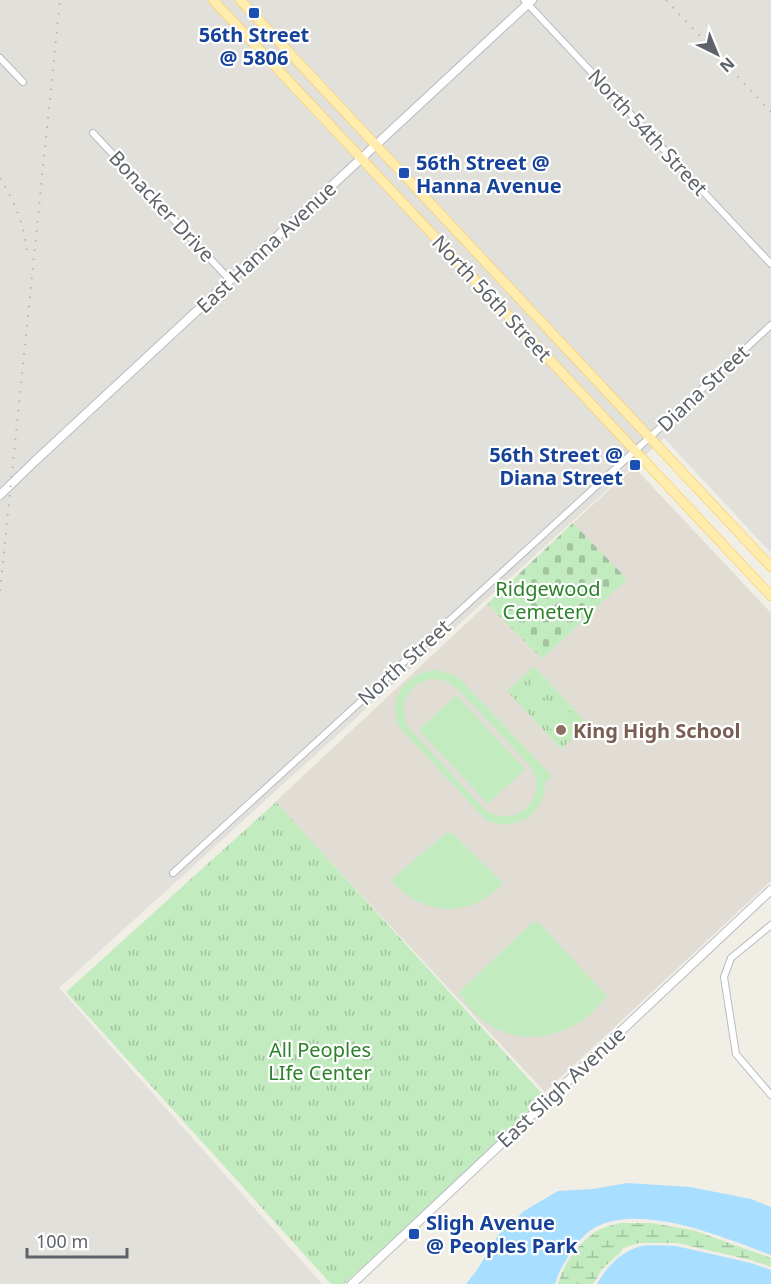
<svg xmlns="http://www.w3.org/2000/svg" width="771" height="1284" font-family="'Noto Sans',sans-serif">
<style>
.industrial{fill:#e2e0da}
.education{fill:#e1ddd5}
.wetland{fill:url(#wetland-marsh)}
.cemetery{fill:url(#cemetery-stones)}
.park{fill:url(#park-tufts)}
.pitch{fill:#c3ebc0;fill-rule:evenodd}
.water{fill:#a8deff}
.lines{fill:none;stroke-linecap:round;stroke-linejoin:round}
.street-casing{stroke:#b8bcc1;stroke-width:8}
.secondary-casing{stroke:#b9bdc3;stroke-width:10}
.primary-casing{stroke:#ffc451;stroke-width:10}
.street{stroke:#fff;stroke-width:6}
.secondary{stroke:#fff;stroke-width:8}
.primary{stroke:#ffedad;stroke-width:9}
.rail{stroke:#b5b6b7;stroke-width:2;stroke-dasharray:1.5 8;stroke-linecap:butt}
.transit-dot{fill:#1a4fb4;stroke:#fff;stroke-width:2}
.education-dot{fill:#8d6e63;stroke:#fff;stroke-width:2}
.labels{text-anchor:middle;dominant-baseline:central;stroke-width:4.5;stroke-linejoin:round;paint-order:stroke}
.transit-label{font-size:20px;font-weight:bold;fill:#164399;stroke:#fff;text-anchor:start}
.street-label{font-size:20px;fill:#5d6368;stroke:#fff}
.park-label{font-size:20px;fill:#2c812a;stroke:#fff}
.education-label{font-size:20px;font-weight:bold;fill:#785e54;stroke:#fff;text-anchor:start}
</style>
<defs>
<pattern id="wetland-marsh" width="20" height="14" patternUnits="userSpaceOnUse" patternTransform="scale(1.5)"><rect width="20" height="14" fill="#c3ebc0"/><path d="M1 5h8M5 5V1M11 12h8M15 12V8" fill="none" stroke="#a2c2a0"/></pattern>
<pattern id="cemetery-stones" width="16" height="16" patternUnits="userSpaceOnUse" patternTransform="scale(1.5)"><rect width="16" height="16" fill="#c3ebc0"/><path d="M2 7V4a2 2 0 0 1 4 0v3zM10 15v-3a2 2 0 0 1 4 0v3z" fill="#a2c2a0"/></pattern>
<pattern id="park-tufts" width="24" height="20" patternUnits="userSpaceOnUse" patternTransform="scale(1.5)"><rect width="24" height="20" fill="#c3ebc0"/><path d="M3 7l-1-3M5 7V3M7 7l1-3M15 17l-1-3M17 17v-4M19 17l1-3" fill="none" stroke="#a2c2a0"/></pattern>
</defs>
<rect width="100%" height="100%" fill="#f1eee6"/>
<path class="industrial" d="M0,0h771v553l-107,-115 -605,550 263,296h-322z"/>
<path class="education" d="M634,467l137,146v268l-226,211 -270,-290 212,-198 55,55 84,-80 -53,-56z"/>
<path class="wetland" d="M620,1223h31l42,7 78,28v9l-20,-7 -74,-17h-38l-16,5 -2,4 -19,17 -9,15h-35c6,-21 21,-42 39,-53 7,-4 16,-6 23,-8z"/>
<path class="cemetery" d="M573,523l54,56 -85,80 -55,-55z"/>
<g class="park">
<path d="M534,666l54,58 -27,25 -54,-58z"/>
<path d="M276,802l270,296 -202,186h-13l-265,-292z"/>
</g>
<g class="pitch">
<path d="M437,670l18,5 9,8 88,93 -7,6c1,33 -30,51 -59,38l-86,-92c-15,-29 6,-56 37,-58zM436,679l10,2 12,8 73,78c18,32 -15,63 -46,43l-76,-82c-13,-23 0,-48 27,-49z"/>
<path d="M537,678l13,13 -7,7 -13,-14z"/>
<path d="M525,688l13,14 -7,6 -12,-13z"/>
<path d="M456,695l69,74 -37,35 -69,-74z"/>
<path d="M564,706l13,14 -7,7 -13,-14z"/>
<path d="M553,717l12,14 -7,6 -12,-13z"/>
<path d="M446,833h6l51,50c-31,36 -81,34 -112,-3z"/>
<path d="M533,922l6,1 68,73c-38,53 -115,57 -148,-4z"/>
</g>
<g class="water">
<path d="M627,1183l63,4 61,12 20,8v48c-46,-17 -126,-51 -173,-29 -13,6 -22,18 -29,29 -6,10 -11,18 -14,29h-89l11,-14 22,-36 25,-23 34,-20 35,-2z"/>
<path d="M676,1246l75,17 20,7v14h-174c10,-17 22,-31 41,-37 10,-3 28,-1 38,-1z"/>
</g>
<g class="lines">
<defs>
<g id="street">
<path d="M524,0l247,264"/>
<path d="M0,58l23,24"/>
<path d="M93,133l137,147"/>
<path d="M173,873l477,-436 121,-112"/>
<path d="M771,925l-40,33 -7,19 12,77 35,41"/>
</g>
<g id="secondary">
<path d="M0,495l34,-33 498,-462"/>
<path d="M352,1284l419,-394"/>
</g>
<g id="primary">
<path d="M213,0l558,596"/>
<path d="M240,0l531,567"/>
</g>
</defs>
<use href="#street" class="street-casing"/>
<use href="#secondary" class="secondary-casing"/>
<use href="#primary" class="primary-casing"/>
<use href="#street" class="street"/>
<use href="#secondary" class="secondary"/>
<use href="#primary" class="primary"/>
<g class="rail">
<path d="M666,0l105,112"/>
<path d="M0,178c15,25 26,49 27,79"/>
<path d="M0,591l60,-591"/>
</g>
</g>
<g class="transit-dot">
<rect x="248" y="7" width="12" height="12" rx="3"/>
<rect x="398" y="167" width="12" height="12" rx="3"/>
<rect x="629" y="459" width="12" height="12" rx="3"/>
<rect x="408" y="1228" width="12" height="12" rx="3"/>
</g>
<circle class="education-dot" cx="561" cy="730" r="6"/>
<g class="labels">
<g class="transit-label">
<text x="254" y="34" text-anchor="middle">56th Street<tspan x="254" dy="23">@ 5806</tspan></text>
<text x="416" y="162">56th Street @<tspan x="416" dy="23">Hanna Avenue</tspan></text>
<text x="623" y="454" text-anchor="end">56th Street @<tspan x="623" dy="23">Diana Street</tspan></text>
<text x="426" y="1222">Sligh Avenue<tspan x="426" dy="23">@ Peoples Park</tspan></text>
</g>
<g class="street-label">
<text transform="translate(648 132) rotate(47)">North 54th Street</text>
<text transform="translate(162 206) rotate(47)">Bonacker Drive</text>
<text transform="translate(266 247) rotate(-43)">East Hanna Avenue</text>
<text transform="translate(492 298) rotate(47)">North 56th Street</text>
<text transform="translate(703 388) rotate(-43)">Diana Street</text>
<text transform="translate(404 662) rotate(-42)">North Street</text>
<text transform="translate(561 1087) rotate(-43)">East Sligh Avenue</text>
</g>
<g class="park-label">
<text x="548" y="588">Ridgewood<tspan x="548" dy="23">Cemetery</tspan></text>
<text x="320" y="1049">All Peoples<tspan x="320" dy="23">LIfe Center</tspan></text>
</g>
<g class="education-label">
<text x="573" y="730">King High School</text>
</g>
</g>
<g transform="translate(717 54) rotate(137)" stroke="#ffffff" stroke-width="4.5" paint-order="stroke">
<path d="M0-4.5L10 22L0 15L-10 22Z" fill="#5d6368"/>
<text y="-9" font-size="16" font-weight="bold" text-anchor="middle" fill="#5d6368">N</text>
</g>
<path d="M27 1248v9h100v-9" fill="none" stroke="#5d6368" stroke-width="3"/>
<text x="36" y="1248" font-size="18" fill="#5d6368" stroke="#ffffff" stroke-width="4.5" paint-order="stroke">100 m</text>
</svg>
